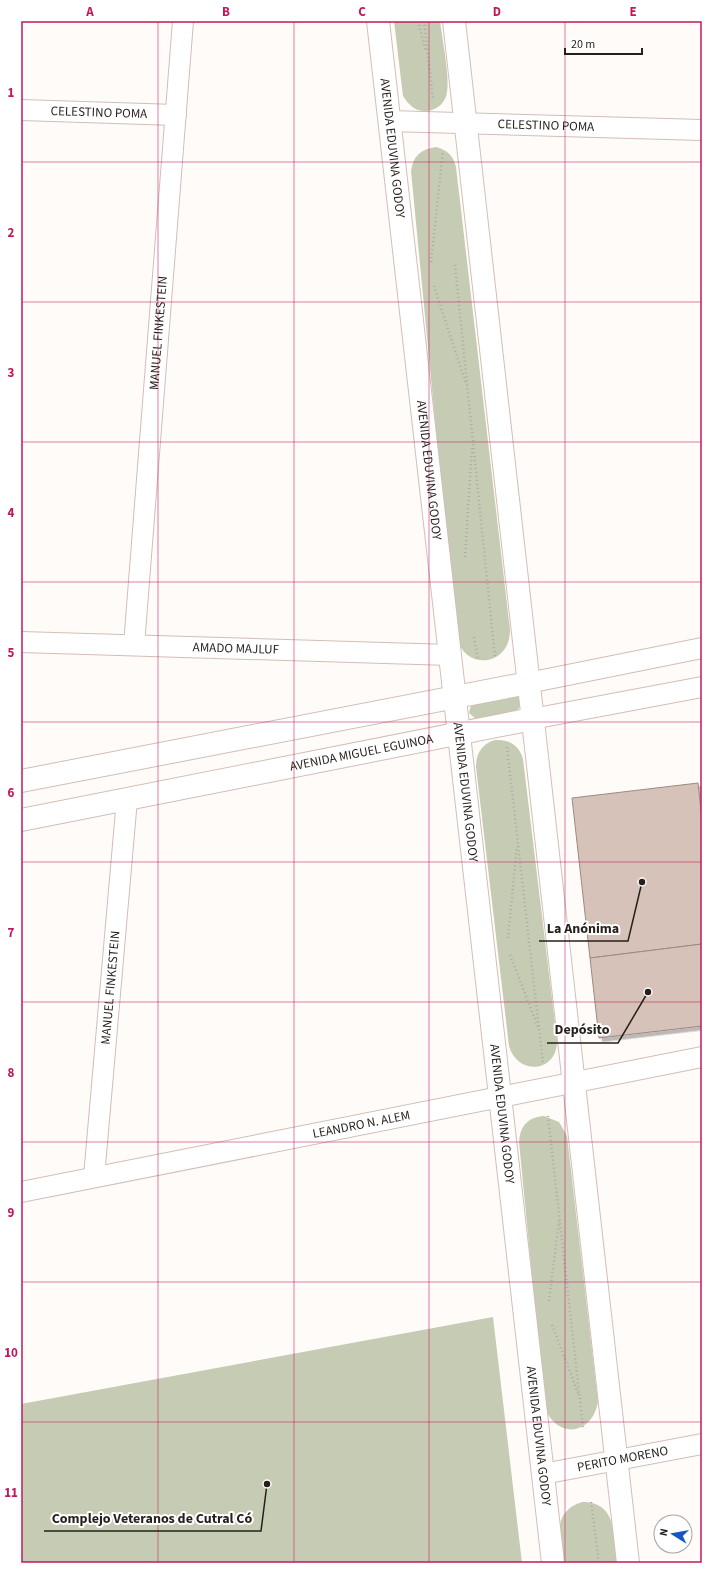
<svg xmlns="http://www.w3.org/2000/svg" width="723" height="1584" font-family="'Source Sans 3',sans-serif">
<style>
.green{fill:#c5ccb3}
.building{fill:#d7c2ba;stroke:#9d8981;filter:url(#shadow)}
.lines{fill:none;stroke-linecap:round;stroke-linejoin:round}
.street-casing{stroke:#d3beb6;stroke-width:22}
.secondary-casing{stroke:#d3beb6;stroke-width:24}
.path{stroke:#ada8a6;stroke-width:2.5;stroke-dasharray:1 3;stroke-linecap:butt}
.street{stroke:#fff;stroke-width:20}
.secondary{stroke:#fff;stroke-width:22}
.grid{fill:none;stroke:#c2185b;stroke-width:1;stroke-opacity:0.55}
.labels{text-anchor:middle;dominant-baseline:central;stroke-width:4;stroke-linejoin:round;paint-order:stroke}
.street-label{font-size:13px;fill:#261f1c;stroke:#fff}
.leader{fill:none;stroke:#261f1c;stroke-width:1.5}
.callout-dot{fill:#261f1c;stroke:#fff;stroke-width:1.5}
.callout-label{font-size:14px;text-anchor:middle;font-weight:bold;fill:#261f1c;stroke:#fff;stroke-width:4;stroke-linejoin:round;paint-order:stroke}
.neatline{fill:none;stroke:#c2185b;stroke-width:1.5}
.grid-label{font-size:13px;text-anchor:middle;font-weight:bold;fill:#c2185b}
</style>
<defs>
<filter id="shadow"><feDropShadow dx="3.5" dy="3.5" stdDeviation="0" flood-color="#0004"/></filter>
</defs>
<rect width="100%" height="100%" fill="#fffbf9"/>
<g class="green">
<path d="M394,21h46c2,17 10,56 7,71 -1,11 -11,19 -22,19 -10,0 -16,-6 -22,-15z"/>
<path d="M436,147c11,3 17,8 20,20l54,463c0,36 -44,42 -54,7l-45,-466c2,-15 10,-22 25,-24z"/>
<path d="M516,696l4,3 1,6 -5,7 -40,7 -7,-6 2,-8z"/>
<path d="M495,740c15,-1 24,6 28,19l34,281c1,32 -39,37 -48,6l-33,-279c0,-14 6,-23 19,-27z"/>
<path d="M544,1116l15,6 8,14 31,266c-6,32 -39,38 -53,7l-26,-267c1,-16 9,-25 25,-26z"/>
<path d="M493,1317l29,246h-501v-159z"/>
<path d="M582,1502c36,0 31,34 35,61h-54c-3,-25 -12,-51 19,-61z"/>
</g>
<g class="building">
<path d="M698,783l4,37v124l-112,14 -18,-160z"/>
<path d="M702,944v82l-103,12 -9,-80z"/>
</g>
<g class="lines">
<defs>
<g id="street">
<path id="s1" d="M21,110l155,5"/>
<path id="s2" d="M390,121l312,9"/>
<path id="s3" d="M21,642l429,13"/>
<path id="s4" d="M134,645l49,-624"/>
<path d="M528,683l174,-35"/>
<path d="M532,719l170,-32"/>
<path id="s5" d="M94,1177l33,-378"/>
<path id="s6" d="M21,1192l681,-135"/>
<path id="s7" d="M543,1474l159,-30"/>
</g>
<g id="secondary">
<path id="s8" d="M378,21l175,1542"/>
<path d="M454,21l174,1542"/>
<path d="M21,781l507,-98"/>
<path id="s9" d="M21,820l511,-101"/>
</g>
</defs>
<use href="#street" class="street-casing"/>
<use href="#secondary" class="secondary-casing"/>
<g class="path">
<path d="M418,21l8,31"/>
<path d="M424,21l9,78"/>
<path d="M431,262l12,-111"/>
<path d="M455,265l40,393"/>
<path d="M434,286l32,98"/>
<path d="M465,557l7,-110"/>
<path d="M474,637l4,23"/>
<path d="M507,747l36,317"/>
<path d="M508,938l9,-92"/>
<path d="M510,955l28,72"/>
<path d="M548,1116l35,311"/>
<path d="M549,1301l10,-80"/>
<path d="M552,1325l26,68"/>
<path d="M591,1502l8,61"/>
</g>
<use href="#street" class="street"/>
<use href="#secondary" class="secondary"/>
</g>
<path class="grid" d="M158,21v1542M294,21v1542M429,21v1542M565,21v1542M21,162h681M21,302h681M21,442h681M21,582h681M21,722h681M21,862h681M21,1002h681M21,1142h681M21,1282h681M21,1422h681"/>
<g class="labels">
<g class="street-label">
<text stroke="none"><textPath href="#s1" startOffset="78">CELESTINO POMA</textPath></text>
<text stroke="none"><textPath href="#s2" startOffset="156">CELESTINO POMA</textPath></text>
<text stroke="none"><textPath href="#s8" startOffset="128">AVENIDA EDUVINA GODOY</textPath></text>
<text stroke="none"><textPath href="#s4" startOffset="313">MANUEL FINKESTEIN</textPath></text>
<text stroke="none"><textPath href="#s8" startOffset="452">AVENIDA EDUVINA GODOY</textPath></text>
<text stroke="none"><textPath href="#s3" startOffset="215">AMADO MAJLUF</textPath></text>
<text stroke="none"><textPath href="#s9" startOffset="347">AVENIDA MIGUEL EGUINOA</textPath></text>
<text stroke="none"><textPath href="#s8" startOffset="776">AVENIDA EDUVINA GODOY</textPath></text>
<text stroke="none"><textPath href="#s5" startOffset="190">MANUEL FINKESTEIN</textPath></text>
<text stroke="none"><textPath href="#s8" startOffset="1100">AVENIDA EDUVINA GODOY</textPath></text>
<text stroke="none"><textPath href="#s6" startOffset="347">LEANDRO N. ALEM</textPath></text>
<text stroke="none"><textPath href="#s8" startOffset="1424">AVENIDA EDUVINA GODOY</textPath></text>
<text stroke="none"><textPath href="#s7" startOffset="81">PERITO MORENO</textPath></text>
</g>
</g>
<path class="leader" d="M642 882L628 941H539M648 992L618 1043H547M267 1484L261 1531H44"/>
<g class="callout-dot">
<circle cx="642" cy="882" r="4"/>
<circle cx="648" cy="992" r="4"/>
<circle cx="267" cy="1484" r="4"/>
</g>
<g class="callout-label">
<text x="583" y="933">La Anónima</text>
<text x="582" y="1034">Depósito</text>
<text x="152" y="1523">Complejo Veteranos de Cutral Có</text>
</g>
<rect width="723" height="1584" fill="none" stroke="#ffffff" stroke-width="44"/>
<g transform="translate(673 1534) rotate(281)"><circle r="19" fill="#ffffff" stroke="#a8a5a4"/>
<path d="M0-3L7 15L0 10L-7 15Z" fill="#1557c2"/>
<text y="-6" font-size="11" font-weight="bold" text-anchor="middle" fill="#261f1c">N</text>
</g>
<path d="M565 48v6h77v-6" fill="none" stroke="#261f1c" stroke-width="2"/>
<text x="571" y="48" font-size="12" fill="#261f1c" stroke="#ffffff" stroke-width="3" paint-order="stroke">20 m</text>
<rect x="22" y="22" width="679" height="1540" class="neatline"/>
<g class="grid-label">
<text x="90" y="16">A</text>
<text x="226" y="16">B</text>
<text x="362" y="16">C</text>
<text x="497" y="16">D</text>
<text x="633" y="16">E</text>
<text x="11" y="97">1</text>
<text x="11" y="237">2</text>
<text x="11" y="377">3</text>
<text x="11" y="517">4</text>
<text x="11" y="657">5</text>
<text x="11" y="797">6</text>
<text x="11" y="937">7</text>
<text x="11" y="1077">8</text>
<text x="11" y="1217">9</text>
<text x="11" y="1357">10</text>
<text x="11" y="1497">11</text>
</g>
</svg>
